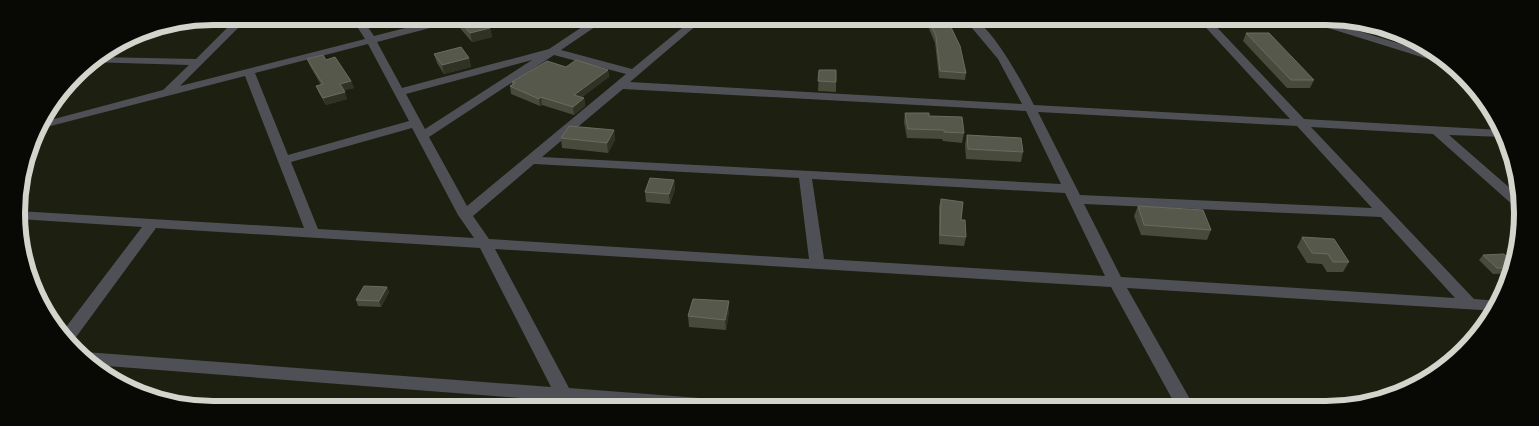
<svg xmlns="http://www.w3.org/2000/svg" width="1539" height="426" font-family="Lora,serif">
<style>
.lines{fill:none;stroke-linecap:round;stroke-linejoin:round}
.minor{fill:#4e5056;fill-rule:evenodd}
.wall{fill:#484a3c}
.shaded-wall{fill:#303224}
.building{fill:#56584b;stroke:#6a6c60}
.rim{fill:none;stroke:#d3d5cc;stroke-width:6}
</style>
<rect width="100%" height="100%" fill="#1d1f11"/>
<g class="lines">
<g class="minor">
<path d="M239,16h11l-70,70 185,-47 -14,-22h10l13,19 74,-19h17l-1,2 -87,23 25,46 147,-39 48,-32 11,1 -47,32 71,19 62,-51h11l-75,64 392,22 -24,-45 -26,-31 -12,-9c3,0 8,-1 12,0 20,6 52,67 62,86l256,14 -92,-100h11l95,100 197,11 3,7 -55,-2 70,61v11l-5,-1 -81,-72 -122,-7 163,172 26,2 -3,10 -370,-23 68,120h-18l-66,-121 -616,-38 74,139 157,12 6,2 3,5h-103l-56,-4 3,4h-18l-3,-6 -464,-36 -14,-12 5,-1 466,35 -71,-139 -324,-20 -85,116 -11,-9 82,-108 -123,-8 -1,-8 286,17 -59,-152 -210,54 4,-7 124,-33 26,-25 -101,-3 9,-5 99,2zM368,44l41,77 -121,34 -33,-82zM554,55l72,19 -159,132 -38,-69zM532,60l-107,69 -19,-35zM623,89l403,22 35,73 -519,-27zM1038,112l259,14 75,82 -292,-13zM412,128l46,87 16,23 -156,-9 -27,-67zM534,164l265,14 10,81 -320,-20 -16,-23zM812,179l253,14 40,83 -281,-17zM1084,204l297,13 74,81 -334,-21z"/>
<path d="M1308,20h15l120,37 7,8 -6,-1 -135,-42z"/>
</g>
</g>
<g class="wall">
<path d="M457,18l33,10 2,9 -20,5 -13,-15z"/>
<path d="M925,19h17l24,54 -1,7 -26,-2 -4,-35z"/>
<path d="M1246,33l68,47 -4,8h-23l-44,-47z"/>
<path d="M434,54l35,4 2,9 -27,7 -7,-11z"/>
<path d="M307,59l19,1 25,21 3,7 -10,2 3,9 -21,6 -7,-12 -3,-7 5,-1 -11,-19z"/>
<path d="M566,67l42,3 1,7 -27,20 2,1 1,8 -11,9 -32,-10 -2,1 -29,-12 -1,-8 2,-1v-3z"/>
<path d="M819,70l17,12v10l-18,-1z"/>
<path d="M905,113l24,3 35,17 -2,10 -19,-2 -1,-2 -35,-1 -3,-16z"/>
<path d="M614,130l1,10 -7,13 -46,-5 -1,-10z"/>
<path d="M967,135l56,17 -2,10 -55,-3 -1,-15z"/>
<path d="M674,180l1,9 -5,15 -24,-2 -1,-10z"/>
<path d="M941,199l20,21 5,17 -2,9 -25,-2v-37z"/>
<path d="M1138,206l73,24 -4,10 -66,-5 -7,-19z"/>
<path d="M1302,237l47,25 -6,10h-16l-5,-8 -15,-1 -10,-16z"/>
<path d="M1483,255l31,9 -3,9 -18,1 -14,-14z"/>
<path d="M387,287l2,5 -8,15 -23,-1 -2,-6z"/>
<path d="M729,301v11l-3,18 -37,-3 -1,-11z"/>
</g>
<g class="shaded-wall">
<path d="M490,28l2,9 -20,5 -2,-9z"/>
<path d="M469,58l2,9 -27,7 -2,-9z"/>
<path d="M608,70l1,7 -34,25 -1,-7z"/>
<path d="M351,81l3,7 -12,3 -2,-7z"/>
<path d="M345,92l2,7 -21,6 -3,-7z"/>
<path d="M541,97l1,8 -2,1 -1,-7z"/>
<path d="M584,98l1,8 -11,9 -1,-8z"/>
<path d="M614,130l1,10 -7,13 -1,-10z"/>
<path d="M674,180l1,9 -5,15 -1,-10z"/>
<path d="M387,287l2,5 -8,15 -2,-6z"/>
<path d="M729,301v11l-3,18 -1,-10z"/>
</g>
<g class="building">
<path d="M461,17h19l10,11 -20,5 -13,-15z"/>
<path d="M928,19h14v2h6l12,25 6,27 -26,-2 -4,-35z"/>
<path d="M1246,33h23l45,47h-23z"/>
<path d="M461,47l8,11 -27,7 -8,-11z"/>
<path d="M323,55l3,5 9,-3 16,24 -11,3 5,8 -22,6 -7,-12 7,-2 -16,-25z"/>
<path d="M576,60l32,10 -34,25 10,3 -11,9 -32,-10 -2,2 -29,-13 5,-3 -3,-1 35,-21 19,6z"/>
<path d="M819,70h17v12l-18,-1z"/>
<path d="M905,113h24v3l33,1 2,16 -20,-1v-2l-36,-1z"/>
<path d="M569,126l45,4 -7,13 -46,-5z"/>
<path d="M967,135l54,3 2,14 -55,-3z"/>
<path d="M650,178l24,2 -5,14 -24,-2z"/>
<path d="M941,199l22,3 -2,18h4l1,17 -26,-2z"/>
<path d="M1138,206l65,4 8,20 -67,-5z"/>
<path d="M1302,237l32,2 15,23h-16l-5,-8 -16,-1z"/>
<path d="M1504,254l10,10 -1,4h-16l-14,-13z"/>
<path d="M364,286l23,1 -8,14 -23,-1z"/>
<path d="M693,299l36,2 -4,19 -37,-4z"/>
</g>
<path d="M0 0H1539V426H0ZM213 25H1326A188 188 0 0 1 1514 213V213A188 188 0 0 1 1326 401H213A188 188 0 0 1 25 213V213A188 188 0 0 1 213 25Z" fill="#080804" fill-rule="evenodd"/>
<path class="rim" d="M213 25H1326A188 188 0 0 1 1514 213V213A188 188 0 0 1 1326 401H213A188 188 0 0 1 25 213V213A188 188 0 0 1 213 25Z"/>
</svg>
